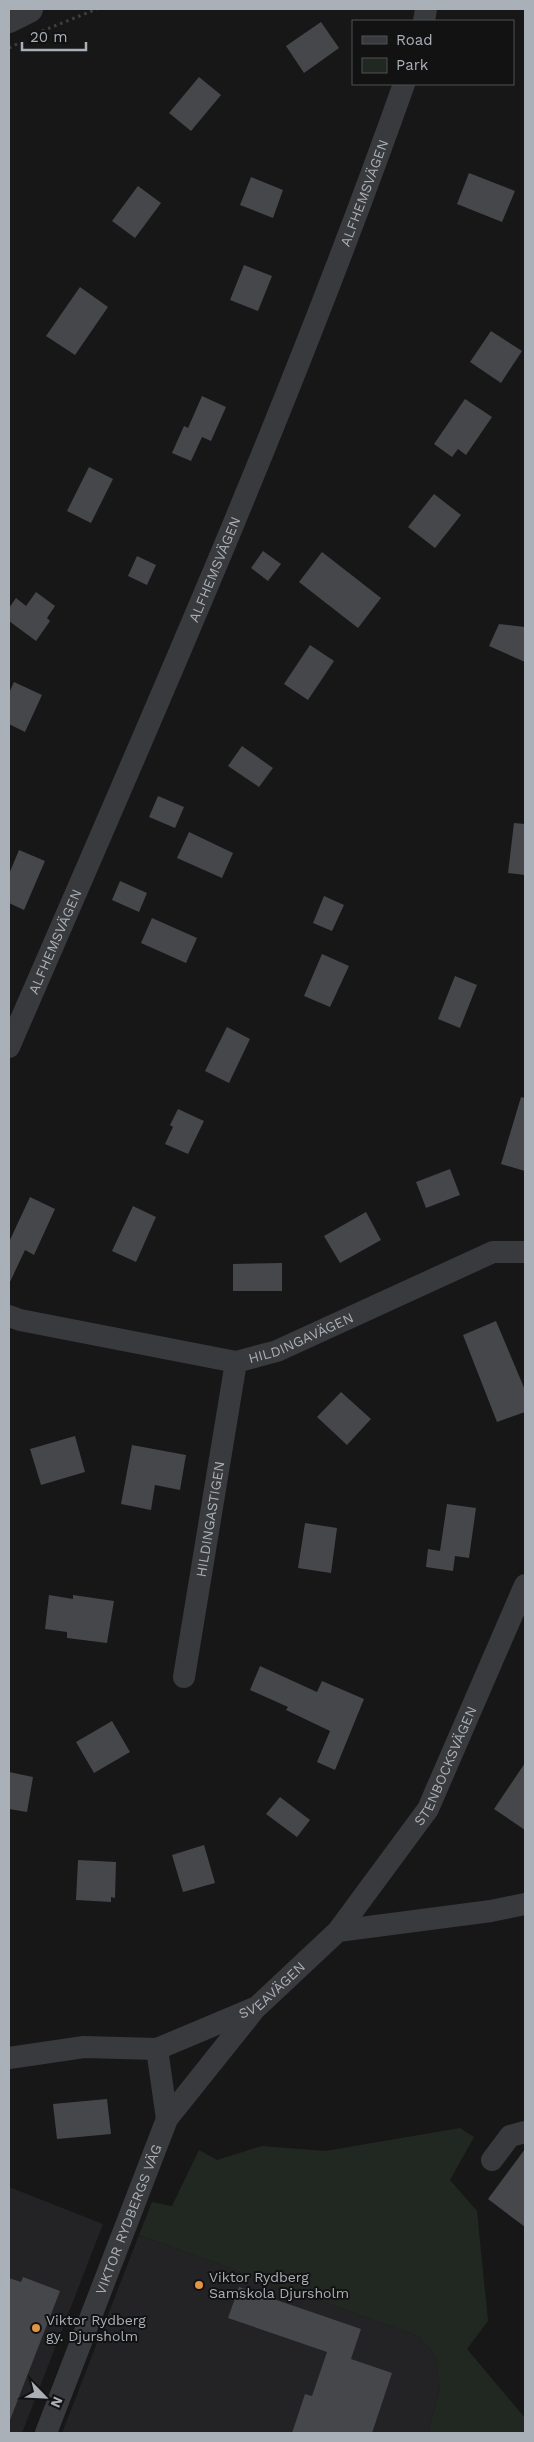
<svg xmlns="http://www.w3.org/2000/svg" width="534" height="2442" font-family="'Work Sans',sans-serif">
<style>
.built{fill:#232325}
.green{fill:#212821}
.building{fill:#46474b}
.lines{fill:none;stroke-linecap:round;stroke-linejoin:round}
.path{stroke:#3e4144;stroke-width:3;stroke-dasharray:2.5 4;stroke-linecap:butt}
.minor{stroke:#383a3d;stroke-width:22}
.tertiary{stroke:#383a3d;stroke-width:28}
.poi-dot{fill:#e29445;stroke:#121213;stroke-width:2}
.labels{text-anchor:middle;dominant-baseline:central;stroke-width:4;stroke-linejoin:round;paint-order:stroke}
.street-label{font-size:14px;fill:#aab0b7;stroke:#121213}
.poi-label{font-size:14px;fill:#aab0b7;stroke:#121213;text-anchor:start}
</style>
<rect width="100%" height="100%" fill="#171718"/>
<g class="built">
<path d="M9,2187l94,37 -81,209h-13z"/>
<path d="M139,2235l279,101 18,20 4,32 -12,45h-366z"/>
</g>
<path class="green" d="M460,2128l14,9 -24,43 27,31 11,110 -21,28 58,69v15h-97l12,-45 -4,-32 -18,-20 -279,-101 13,-33 20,4 27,-56 18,10 45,-14 63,5z"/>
<g class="building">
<path d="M321,22l18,26 -35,25 -18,-27z"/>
<path d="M199,77l22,18 -30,36 -22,-18z"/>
<path d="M469,173l46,18 -13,31 -45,-18z"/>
<path d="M251,177l32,13 -10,28 -33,-13z"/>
<path d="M138,186l23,17 -26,35 -23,-17z"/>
<path d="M244,265l28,11 -14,35 -28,-11z"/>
<path d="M80,287l28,20 -33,48 -29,-19z"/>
<path d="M491,331l31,20 -21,32 -31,-21z"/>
<path d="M202,396l24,11 -15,34 -9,-4 -11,24 -19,-8 12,-27 4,2z"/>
<path d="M465,399l27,18 -26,38 -8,-6 -6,8 -18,-13z"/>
<path d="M89,467l24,12 -22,44 -24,-12z"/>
<path d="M434,494l27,21 -26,33 -27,-21z"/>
<path d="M263,551l18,13 -13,17 -17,-13z"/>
<path d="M322,552l59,46 -23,30 -59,-46z"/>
<path d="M137,556l19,9 -9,20 -19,-9z"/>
<path d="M36,592l19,14 -8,12 3,3 -14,20 -27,-20v-13l7,-10 10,8z"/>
<path d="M499,624l26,3v35l-36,-16z"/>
<path d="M310,645l24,16 -26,39 -24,-16z"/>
<path d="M14,682l28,13 -17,37 -16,-8v-31z"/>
<path d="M242,746l31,22 -14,19 -31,-21z"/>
<path d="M158,796l26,11 -9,21 -26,-11z"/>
<path d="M514,823l11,1v51l-17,-2z"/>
<path d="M189,832l44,21 -11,25 -45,-20z"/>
<path d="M19,850l26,11 -21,49 -15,-7v-29z"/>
<path d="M120,881l27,12 -8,19 -27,-12z"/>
<path d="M324,896l20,9 -12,26 -19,-8z"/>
<path d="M152,918l45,20 -11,25 -45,-20z"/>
<path d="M322,954l27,12 -19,41 -26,-11z"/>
<path d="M455,976l22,9 -17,43 -22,-9z"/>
<path d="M227,1027l23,12 -21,44 -24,-12z"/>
<path d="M521,1097l4,1v73l-24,-7z"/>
<path d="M178,1109l26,12 -16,33 -23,-10 8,-17 -3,-2z"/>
<path d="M450,1169l10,26 -34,13 -10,-26z"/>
<path d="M30,1197l25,12 -21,46 -9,-5 -16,34v-42z"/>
<path d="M133,1206l23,11 -20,45 -24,-11z"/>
<path d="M366,1212l15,28 -41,23 -16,-27z"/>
<path d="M282,1263v28h-49v-27z"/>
<path d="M496,1321l29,69v22l-28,10 -34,-87z"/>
<path d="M341,1392l30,27 -24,26 -30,-28z"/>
<path d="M75,1436l10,36 -44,13 -11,-36z"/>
<path d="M132,1445l54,10 -6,35 -25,-5 -4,25 -30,-6z"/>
<path d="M447,1504l29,4 -7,50 -14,-2 -2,15 -27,-4 2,-18 12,2z"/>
<path d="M305,1523l32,5 -6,45 -33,-5z"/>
<path d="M49,1595l24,4v-4l41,6 -7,42 -40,-5v-6l-22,-3z"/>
<path d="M260,1666l57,26 5,-11 42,18 -29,71 -18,-8 13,-31 -44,-21 2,-3 -38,-17z"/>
<path d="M112,1721l18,31 -36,21 -18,-31z"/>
<path d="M525,1763v67l-31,-21z"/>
<path d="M9,1772l24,5 -6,35 -18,-3z"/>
<path d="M280,1797l30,23 -13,17 -31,-23z"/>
<path d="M204,1845l11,38 -32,9 -11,-37z"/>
<path d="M78,1860l38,2 -1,36 -4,-1v5l-35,-2z"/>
<path d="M107,2099l4,35 -54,5 -4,-35z"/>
<path d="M525,2149v78l-37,-28z"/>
<path d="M23,2277l37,14 -50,129 -1,-142 12,4z"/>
<path d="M239,2287l122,42 -10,30 41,14 -20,60h-80l13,-39 7,2 15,-44 -99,-34z"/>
</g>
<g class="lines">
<g class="path">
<path d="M42,31l55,-22"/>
<path d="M9,48l10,-5"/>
</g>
<g class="minor">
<path d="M424,21l2,-12"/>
<path id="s1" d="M9,1047c138,-318 279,-636 395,-963"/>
<path id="s2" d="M9,1316l11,4 216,42 41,-11 216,-99h32"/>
<path id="s3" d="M184,1677l52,-315"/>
<path id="s4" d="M338,1931l90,-122 97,-224"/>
<path d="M157,2049l10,70"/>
<path id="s5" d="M9,2058l75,-11 73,2 100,-42 81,-76 153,-20 34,-7"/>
<path d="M492,2160l18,-24 15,-4"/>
<path id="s6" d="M46,2433l121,-314 87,-109"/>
</g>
<path class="tertiary" d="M9,19l20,-10"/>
</g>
<g class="poi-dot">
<circle cx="199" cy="2285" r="5"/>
<circle cx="36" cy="2328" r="5"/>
</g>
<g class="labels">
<g class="street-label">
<text stroke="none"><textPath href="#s1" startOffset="925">ALFHEMSVÄGEN</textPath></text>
<text stroke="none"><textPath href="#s1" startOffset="520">ALFHEMSVÄGEN</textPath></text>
<text stroke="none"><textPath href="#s1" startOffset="115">ALFHEMSVÄGEN</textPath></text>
<text stroke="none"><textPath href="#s2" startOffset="301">HILDINGAVÄGEN</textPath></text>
<text stroke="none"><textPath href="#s3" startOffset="160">HILDINGASTIGEN</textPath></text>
<text stroke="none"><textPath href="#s4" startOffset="198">STENBOCKSVÄGEN</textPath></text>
<text stroke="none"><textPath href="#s5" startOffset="279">SVEAVÄGEN</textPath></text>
<text stroke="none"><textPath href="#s6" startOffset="229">VIKTOR RYDBERGS VÄG</textPath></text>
</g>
<g class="poi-label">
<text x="209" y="2277">Viktor Rydberg<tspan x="209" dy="16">Samskola Djursholm</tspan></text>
<text x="46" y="2320">Viktor Rydberg<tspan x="46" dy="16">gy. Djursholm</tspan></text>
</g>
</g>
<rect width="534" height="2442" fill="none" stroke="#aab0b7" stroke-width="20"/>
<rect x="352" y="20" width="162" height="65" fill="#121213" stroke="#4f5155"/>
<rect x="362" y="36" width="25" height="8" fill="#383a3d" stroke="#4f5155"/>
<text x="396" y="45" font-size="15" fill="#aab0b7">Road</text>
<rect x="362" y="58" width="25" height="15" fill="#212821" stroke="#4f5155"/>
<text x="396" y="70" font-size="15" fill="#aab0b7">Park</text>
<g transform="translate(45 2397) rotate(114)" stroke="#121213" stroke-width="4" paint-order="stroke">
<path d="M0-4L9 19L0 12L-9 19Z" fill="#aab0b7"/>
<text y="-8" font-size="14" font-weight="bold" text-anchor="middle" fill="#aab0b7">N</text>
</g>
<path d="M22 42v8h64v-8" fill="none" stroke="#aab0b7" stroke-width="2.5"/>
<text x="30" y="42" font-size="15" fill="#aab0b7" stroke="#121213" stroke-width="4" paint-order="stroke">20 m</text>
</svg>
